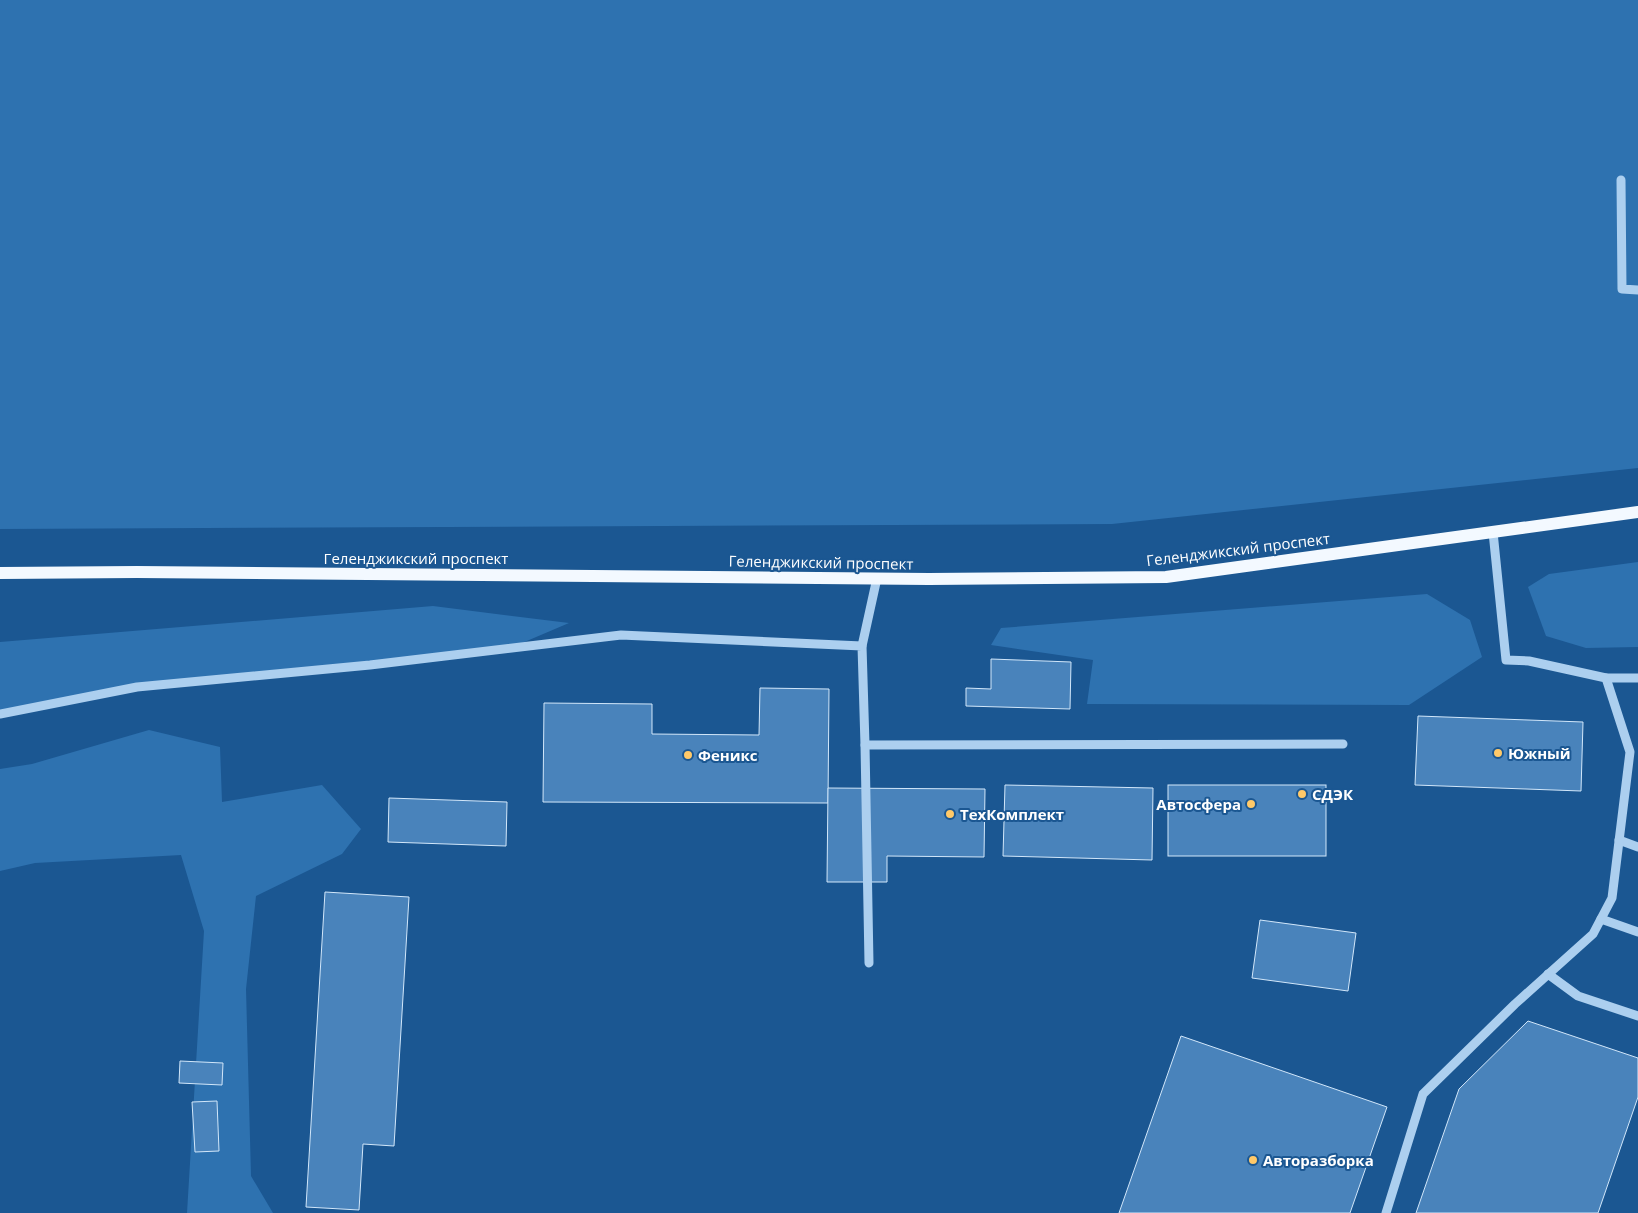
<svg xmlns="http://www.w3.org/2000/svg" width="1638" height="1213" font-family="'Open Sans',sans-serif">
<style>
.green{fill:#2e72b0}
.building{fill:#4983bb;stroke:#d2e7fa}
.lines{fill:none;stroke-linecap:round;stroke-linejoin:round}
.minor{stroke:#accfef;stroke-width:9}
.major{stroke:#f3f9ff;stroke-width:12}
.poi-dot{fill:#ffc969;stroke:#1b5792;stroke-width:2}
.labels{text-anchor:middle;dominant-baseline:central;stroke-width:4;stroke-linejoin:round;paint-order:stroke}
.street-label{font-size:15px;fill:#fff;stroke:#1b5792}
.poi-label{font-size:15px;font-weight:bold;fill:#fff;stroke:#1b5792;text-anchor:start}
</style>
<rect width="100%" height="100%" fill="#1b5792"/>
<g class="green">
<path d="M0,0h1638v468l-526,56 -1112,5z"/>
<path d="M1638,562v85l-52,1 -40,-12 -18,-49 21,-13z"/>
<path d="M1427,594l43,26 12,37 -73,48 -322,-1 6,-44 -102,-15 10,-17z"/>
<path d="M433,606l136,17 -61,26 -298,29 -210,37v-73z"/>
<path d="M149,730l71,17 2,55 100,-17 39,44 -19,25 -86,42 -10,93 5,187 22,37h-86l17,-282 -23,-76 -146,8 -35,8v-102l32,-5z"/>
</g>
<g class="building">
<path d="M991,659l80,3 -1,47 -104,-3v-18l25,1z"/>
<path d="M760,688l69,1 -1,114 -285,-1 1,-99 108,1v30l107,1z"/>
<path d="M1418,716l165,6 -2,69 -166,-6z"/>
<path d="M1005,785l148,3 -1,72 -149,-4z"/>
<rect x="1168" y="785" width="158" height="71"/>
<path d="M828,788l157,1 -1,68 -97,-1v26h-60z"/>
<path d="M389,798l118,4 -1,44 -118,-4z"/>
<path d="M325,892l84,5 -15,249 -31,-2 -4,66 -53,-3z"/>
<path d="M1260,920l96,13 -8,58 -96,-13z"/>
<path d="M1528,1021l110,37v39l-40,116h-182l43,-124z"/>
<path d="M1181,1036l206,71 -37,106h-231z"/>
<path d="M180,1061l43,2 -1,22 -43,-2z"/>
<path d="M217,1101l2,50 -24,1 -3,-50z"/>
</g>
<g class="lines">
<g class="minor">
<path d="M1621,180l1,109 16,1"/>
<path d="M862,646l15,-68"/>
<path d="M1606,678h32"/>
<path d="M0,714l137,-27 233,-22 251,-30 241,11 3,99 478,-1"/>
<path d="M865,745l4,218"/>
<path d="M1619,840l19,7"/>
<path d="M1601,919l37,13"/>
<path d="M1548,974l30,22 60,20"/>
<path d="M1386,1213l37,-119 92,-90 78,-70 19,-36 18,-146 -24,-74 -77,-17 -23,-1 -13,-128"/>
</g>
<path class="major" d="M0,573l137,-1 792,7 237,-2 472,-65"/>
</g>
<g class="poi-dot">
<circle cx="1498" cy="753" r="5"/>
<circle cx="688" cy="755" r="5"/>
<circle cx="1302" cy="794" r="5"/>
<circle cx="1251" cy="804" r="5"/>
<circle cx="950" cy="814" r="5"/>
<circle cx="1253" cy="1160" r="5"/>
</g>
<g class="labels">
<g class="street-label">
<text transform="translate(1238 549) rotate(-7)">Геленджикский проспект</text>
<text x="416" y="558">Геленджикский проспект</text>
<text transform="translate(821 562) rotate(1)">Геленджикский проспект</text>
</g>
<g class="poi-label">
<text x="1508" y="753">Южный</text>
<text x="698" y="755">Феникс</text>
<text x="1312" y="794">СДЭК</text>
<text x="1241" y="804" text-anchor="end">Автосфера</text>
<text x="960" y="814">ТехКомплект</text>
<text x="1263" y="1160">Авторазборка</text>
</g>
</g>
</svg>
